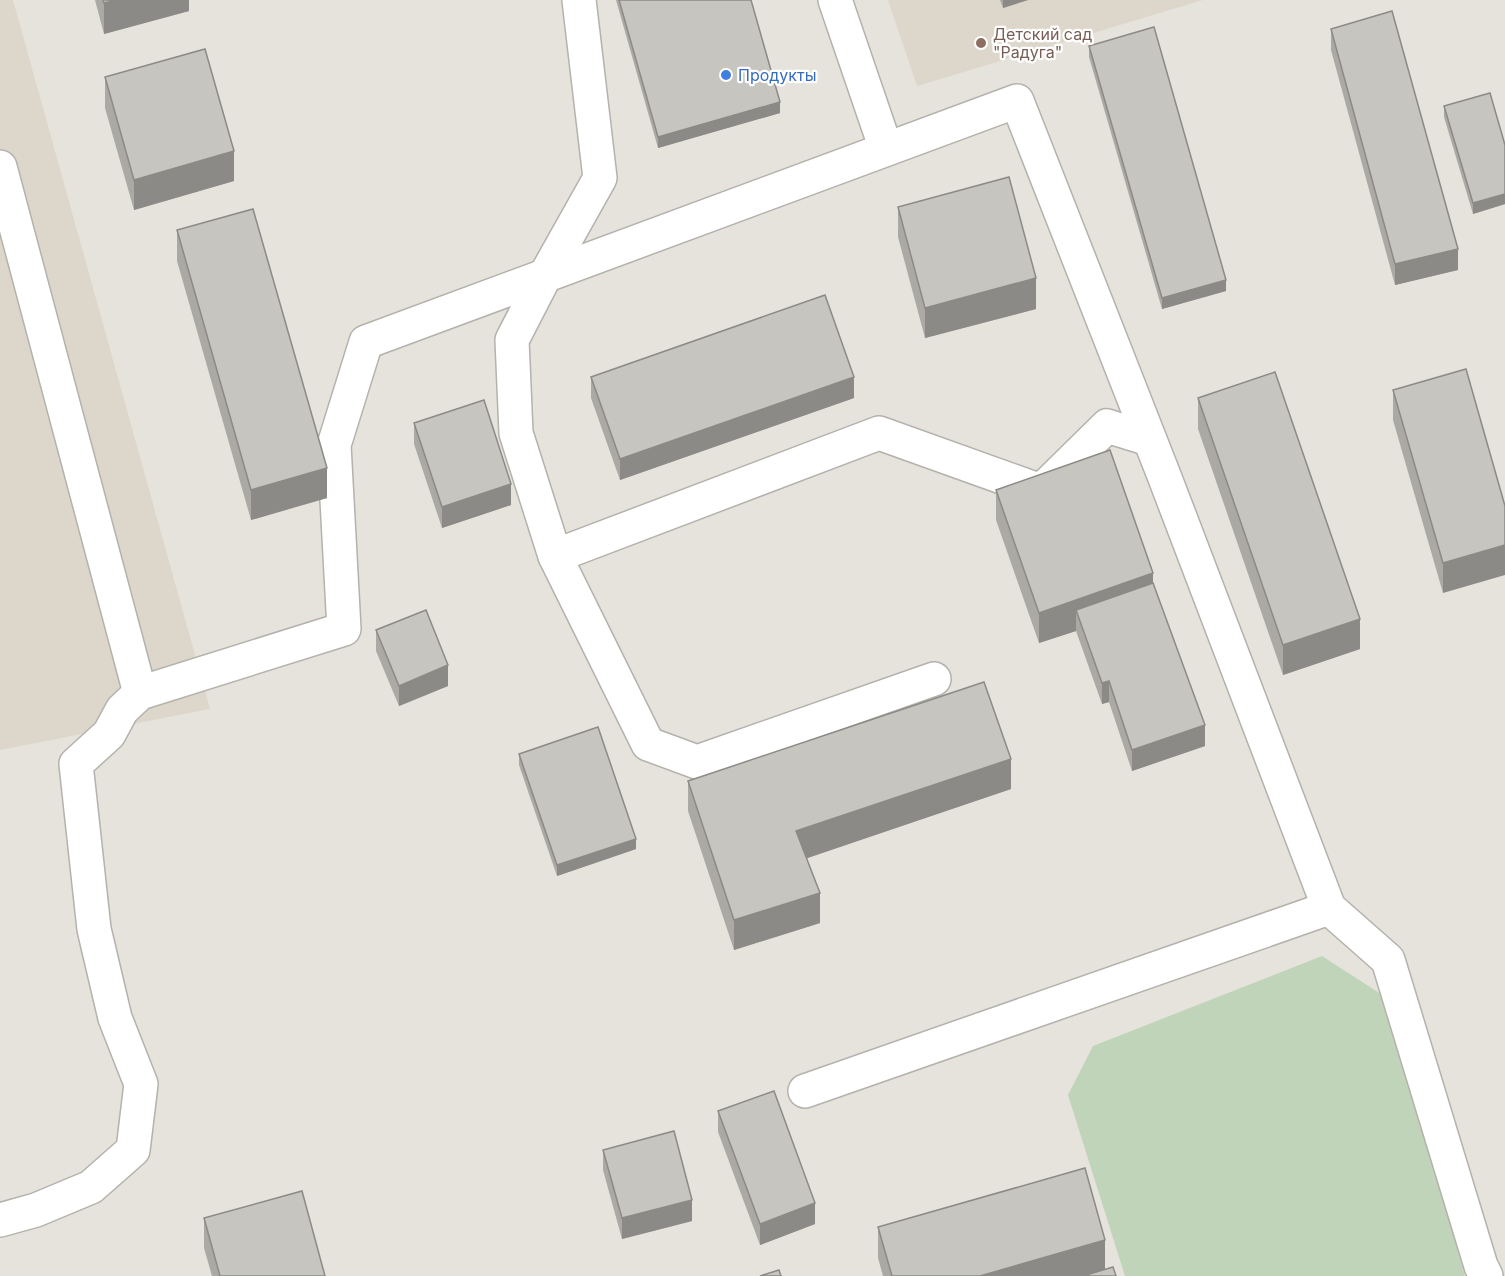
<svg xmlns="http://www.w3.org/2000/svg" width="1505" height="1276" font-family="Inter,sans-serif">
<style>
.built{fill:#ddd7cb}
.green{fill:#bfd4b8}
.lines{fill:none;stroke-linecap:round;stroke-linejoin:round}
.minor-casing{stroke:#b4b2ac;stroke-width:36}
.minor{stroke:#fff;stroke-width:33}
.wall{fill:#aba9a4}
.shaded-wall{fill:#8b8a86}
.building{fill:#c7c5bf;stroke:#8b8a86;stroke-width:1.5}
.education-dot{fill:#8d6e63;stroke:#fff;stroke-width:2}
.shop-dot{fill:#3f7fe0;stroke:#fff;stroke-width:2}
.labels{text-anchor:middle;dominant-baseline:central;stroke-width:4.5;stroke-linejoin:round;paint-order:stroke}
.education-label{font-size:16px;fill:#785e54;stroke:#fff;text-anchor:start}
.shop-label{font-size:16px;fill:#366cbe;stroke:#fff;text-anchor:start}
</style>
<rect width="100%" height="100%" fill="#e6e3dd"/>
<g class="built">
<path d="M0,0h13l197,709 -210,41z"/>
<path d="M888,0h315l-286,86z"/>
</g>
<path class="green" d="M1322,956l65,42 78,278h-340l-57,-181 25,-49z"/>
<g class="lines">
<defs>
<g id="minor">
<path d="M835,0l51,149"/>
<path d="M0,167l140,526"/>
<path d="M555,556l-39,-123 -4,-93 33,-64 55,-98 -21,-178"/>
<path d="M934,679l-237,83 -49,-18 -93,-188 324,-123 162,58 66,-65 42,13"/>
<path d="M805,1091l524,-183"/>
<path d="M0,1220l36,-10 55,-23 42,-37 8,-66 -26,-66 -21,-89 -18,-165 33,-30 13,-24 18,-17 204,-64 -10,-184 32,-103 651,-241 148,377 164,430 59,52 93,306 5,10"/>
</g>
</defs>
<use href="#minor" class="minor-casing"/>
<use href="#minor" class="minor"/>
</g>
<g class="wall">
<path d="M95,0h94v11l-85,23z"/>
<path d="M616,0h135l29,113 -122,35z"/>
<path d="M1000,0h28l-25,8z"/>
<path d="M1331,29l127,241 -63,15 -64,-235z"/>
<path d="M1089,46l137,245 -64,18 -73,-252z"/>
<path d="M105,77l129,104 -100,29 -29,-102z"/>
<path d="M1444,106l61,39v59l-32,10 -29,-97z"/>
<path d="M898,207l138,102 -111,29 -27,-101z"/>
<path d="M177,230l150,268 -76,22 -74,-259z"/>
<path d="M1466,369l-23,224 -50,-173v-30z"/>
<path d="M591,377l263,21 -234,82 -29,-82z"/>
<path d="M1198,398l162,251 -77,26 -85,-246z"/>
<path d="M414,423l97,82 -69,23 -28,-84z"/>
<path d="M996,490l157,93 52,163 -73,25 -23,-69 -7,2 -26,-73 -37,12 -43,-123z"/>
<path d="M376,630l72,56 -49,20 -23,-55z"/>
<path d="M519,754l117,95 -79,27 -38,-111z"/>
<path d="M688,781l323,8 -205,69 14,65 -86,27 -46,-139z"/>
<path d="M718,1111l97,113 -55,21 -42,-113z"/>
<path d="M603,1150l89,71 -70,18 -19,-69z"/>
<path d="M204,1218l121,58h-113l-8,-28z"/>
<path d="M878,1227l227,43 11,6h-233l-5,-18z"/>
</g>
<g class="shaded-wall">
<path d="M116,0h73v11l-85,23v-31z"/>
<path d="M1003,0h25l-25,8z"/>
<path d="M780,102v11l-122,35v-11z"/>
<path d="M234,151v30l-100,29v-30z"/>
<path d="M1505,194v10l-32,10v-11z"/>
<path d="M1458,249v21l-63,15v-21z"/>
<path d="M1036,278v31l-111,29v-30z"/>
<path d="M1226,280v11l-64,18v-11z"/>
<path d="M854,377v21l-234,82v-21z"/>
<path d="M327,468v30l-76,22v-30z"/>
<path d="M511,484v21l-69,23v-21z"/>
<path d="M1505,545v30l-62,18v-30z"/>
<path d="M1153,573v31l-77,6v21l-37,12v-30z"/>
<path d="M1360,619v30l-77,26v-30z"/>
<path d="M448,665v21l-49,20v-20z"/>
<path d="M1109,681v21l-7,2v-21z"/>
<path d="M1205,725v21l-73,25v-21z"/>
<path d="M1011,759v30l-215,73v-31z"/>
<path d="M636,839v10l-79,27v-11z"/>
<path d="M820,893v30l-86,27v-30z"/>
<path d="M692,1200v21l-70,18v-21z"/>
<path d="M815,1203v21l-55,21v-21z"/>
<path d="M1105,1240v30l-19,6h-106z"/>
</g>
<g class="building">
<path d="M103,0h13l-12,3z"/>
<path d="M619,0h132l29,102 -122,35z"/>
<path d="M1392,11l66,238 -63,15 -64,-235z"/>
<path d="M1154,27l72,253 -64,18 -73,-252z"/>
<path d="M205,49l29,102 -100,29 -29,-103z"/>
<path d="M1490,93l15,52v49l-32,9 -29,-97z"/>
<path d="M1009,177l27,101 -111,30 -27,-101z"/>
<path d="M253,209l74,259 -76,22 -74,-260z"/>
<path d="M825,295l29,82 -234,82 -29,-82z"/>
<path d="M1466,369l39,137v39l-62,18 -50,-173z"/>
<path d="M1275,372l85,247 -77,26 -85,-247z"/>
<path d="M484,400l27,84 -69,23 -28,-84z"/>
<path d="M1110,450l43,123 -114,40 -43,-123z"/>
<path d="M1153,583l52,142 -73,25 -23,-69 -7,2 -26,-73z"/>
<path d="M426,610l22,55 -49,21 -23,-56z"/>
<path d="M984,682l27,77 -215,72 24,62 -86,27 -46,-139z"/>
<path d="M598,727l38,112 -79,26 -38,-111z"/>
<path d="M774,1091l41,112 -55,21 -42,-113z"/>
<path d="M674,1131l18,69 -70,18 -19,-68z"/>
<path d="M1085,1168l20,72 -125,36h-88l-14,-49z"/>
<path d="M302,1191l23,85h-105l-16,-58z"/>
<path d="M1113,1267l3,9h-33z"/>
<path d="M779,1270l2,6h-21z"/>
</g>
<circle class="education-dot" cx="981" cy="43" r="6"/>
<circle class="shop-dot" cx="726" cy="75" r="6"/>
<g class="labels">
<g class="education-label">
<text x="993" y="34">Детский сад<tspan x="993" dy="18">"Радуга"</tspan></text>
</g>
<g class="shop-label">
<text x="738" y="75">Продукты</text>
</g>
</g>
</svg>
